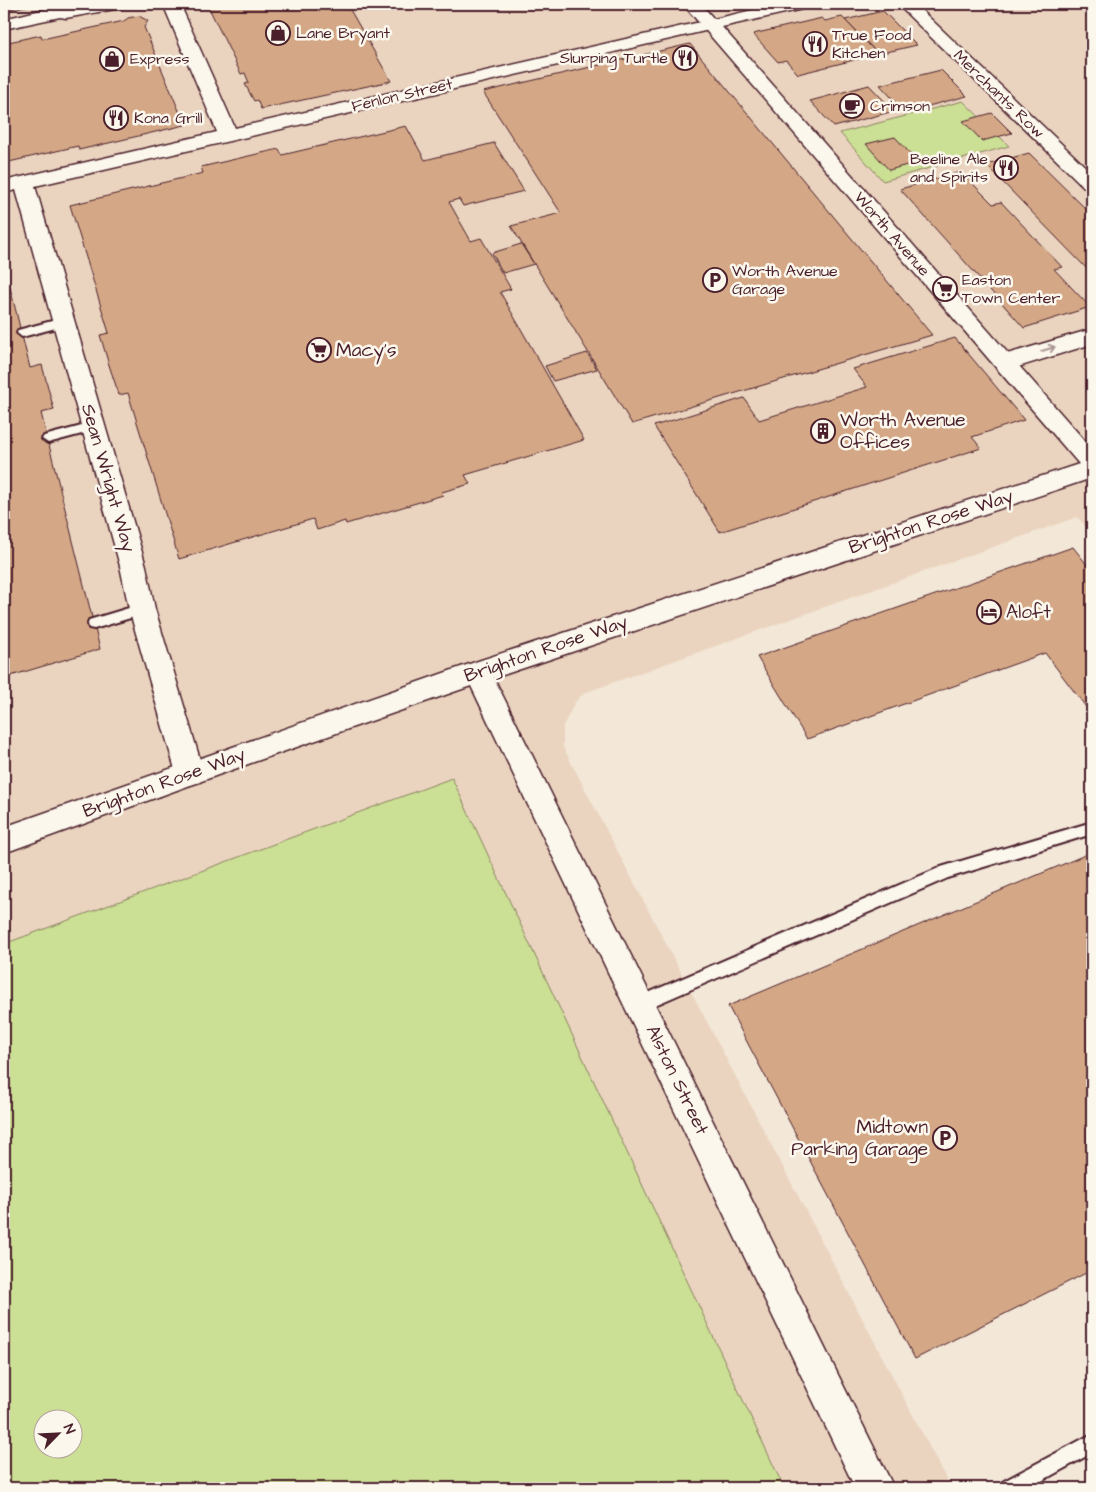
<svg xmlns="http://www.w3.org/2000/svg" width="1096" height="1492" font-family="'Architects Daughter',sans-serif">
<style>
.built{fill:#ead4bf;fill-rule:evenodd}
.green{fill:#cbe094;stroke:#8a8060;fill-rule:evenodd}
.building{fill:#d4a886;stroke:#4a1f2b}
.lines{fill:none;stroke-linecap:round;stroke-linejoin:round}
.service-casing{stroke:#4a1f2b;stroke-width:4}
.minor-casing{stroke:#4a1f2b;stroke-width:3}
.tertiary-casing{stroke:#4a1f2b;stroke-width:3}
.service{fill:#fbf7ec;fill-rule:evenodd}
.minor{fill:#fbf7ec;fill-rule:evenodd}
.tertiary{fill:#fbf7ec;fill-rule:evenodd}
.oneway{stroke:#ab9695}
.labels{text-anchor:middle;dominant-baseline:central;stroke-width:5;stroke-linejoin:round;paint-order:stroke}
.far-poi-label{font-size:16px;fill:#4a1f2b;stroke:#fbf7ec;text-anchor:start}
.far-street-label{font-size:16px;fill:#4a1f2b;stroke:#fbf7ec}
.poi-label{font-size:19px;fill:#4a1f2b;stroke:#fbf7ec;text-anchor:start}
.street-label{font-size:19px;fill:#4a1f2b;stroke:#fbf7ec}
</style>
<rect width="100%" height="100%" fill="#f3e7d8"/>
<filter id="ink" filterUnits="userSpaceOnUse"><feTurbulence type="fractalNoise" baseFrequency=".02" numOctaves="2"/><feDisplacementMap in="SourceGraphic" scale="10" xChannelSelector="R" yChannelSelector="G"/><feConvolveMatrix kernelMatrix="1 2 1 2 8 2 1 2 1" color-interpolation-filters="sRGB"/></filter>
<g filter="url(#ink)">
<path class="built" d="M4,4h1088v529l-15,-16 -493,176 -9,9 -12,24v21l388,741h-947zM42,1420h30v30h-30z"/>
<g class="green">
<path d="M963,101l46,45 -126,35 -43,-48z"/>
<path d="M452,778l332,710h-780v-544zM42,1420h30v30h-30z"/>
</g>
<g class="building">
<path d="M4,4h33l-33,6z"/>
<path d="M207,4h161l-19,4 42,73 -130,28 -4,-9 -3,1 -9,-17 4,-1 -4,-10 -4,1z"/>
<path d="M883,11l34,34 -39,9 -33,-34z"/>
<path d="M139,16l9,5 -4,6 41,98 -106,25 -1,-4 -69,16 -5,-17v-102l37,-8 1,4 82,-18 4,-3z"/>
<path d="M842,17l36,37 -80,20 -12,-14 -8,2 -25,-28 69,-16 3,3z"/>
<path d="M690,44l242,291 -300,89 -121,-198 50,-13 -78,-121z"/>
<path d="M941,70l26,26 -62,16 -25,-27z"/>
<path d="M869,85l25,26 -60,16 -24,-26z"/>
<path d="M992,113l20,20 -30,8 -19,-20z"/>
<path d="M406,126l19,34 69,-17 30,48 -61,15 -4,-7 -10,3 22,39 10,-3 30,51 -11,3 84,148 -119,35 5,9 -28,8 1,3 -97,29 -1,-3 -28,9 -4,-11 -134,40 -51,-166 -9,2 -10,-30 -9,-30 9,-2 -39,-128 133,-32 -2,-6 78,-18 3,6z"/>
<path d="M895,137l23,25 -29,8 -23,-26z"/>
<path d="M1029,153l63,62v59l-106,-109z"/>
<path d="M961,172l32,32 8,-2 61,65 -8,2 36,38 -66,21 -124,-139z"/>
<path d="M521,244l13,20 -31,9 -11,-20z"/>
<path d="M4,263l26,105 12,-3 12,45 -13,3 59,236 -96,29z"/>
<path d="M955,338l69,82 -52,17 9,11 -261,84 -66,-106 90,-28 15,22 108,-33 -14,-18z"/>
<path d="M587,353l10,16 -44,12 -8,-15z"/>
<path d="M1073,547l19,24v144l-47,-62 -238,86 -50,-82z"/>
<path d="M1092,852v418l-177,89 -187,-353z"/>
</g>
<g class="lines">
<defs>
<g id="service">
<path d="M63,318l4,1 1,3 -1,3 -45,12 -5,-4 1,-3z"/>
<path d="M93,423l4,1 2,3 -2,3 -49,13 -6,-4 2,-3z"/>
<path d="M142,604l5,1 1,4 -1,4 -53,16 -5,-1 -1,-4 1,-4z"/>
<path d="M1092,822v12l-144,44 -309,134 -5,-3 -3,-5 3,-5 307,-132z"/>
<path d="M1092,1434v19l-63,35h-27l2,-7z"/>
</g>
<g id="minor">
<path d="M66,4h58l-3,4 -6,1 -49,9 -6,-1 -56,12v-10z"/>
<path d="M163,4h17l55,124 474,-108 6,1 3,4 -3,4 -6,1 -674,156 111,380 9,43 49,164 -4,9 -10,3 -10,-3 -4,-9 -47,-164 -9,-43 -104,-376 -12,3v-12l213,-49z"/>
<path d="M897,4h18l177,169v17l-7,-2z"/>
<path d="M1092,329v15l-87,27 -8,-2 -3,-6 3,-6z"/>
</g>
<path id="tertiary" d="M683,4h18l13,15 65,-15h30l-2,4 -85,19 370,422v29l-598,200 400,810h-39l-384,-802 -220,77 -247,90v-26l474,-166 601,-197z"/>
</defs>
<use href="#service" class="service-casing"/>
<use href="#minor" class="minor-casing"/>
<use href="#tertiary" class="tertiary-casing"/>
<use href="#service" class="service"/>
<use href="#minor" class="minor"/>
<use href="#tertiary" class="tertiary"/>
</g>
<defs><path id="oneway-shaft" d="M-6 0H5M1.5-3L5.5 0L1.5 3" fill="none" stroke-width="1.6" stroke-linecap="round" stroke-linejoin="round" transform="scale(1.25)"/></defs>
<use class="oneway" href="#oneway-shaft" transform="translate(1048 349) rotate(-17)"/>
</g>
<defs>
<symbol id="shop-ring" viewBox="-11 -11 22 22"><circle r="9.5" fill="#fbf7ec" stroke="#4a1f2b" stroke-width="1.5"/><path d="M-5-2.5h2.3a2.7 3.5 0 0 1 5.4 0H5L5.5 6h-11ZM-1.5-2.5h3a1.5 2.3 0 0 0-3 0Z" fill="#4a1f2b"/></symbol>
<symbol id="restaurant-ring" viewBox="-11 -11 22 22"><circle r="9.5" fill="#fbf7ec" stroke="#4a1f2b" stroke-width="1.5"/><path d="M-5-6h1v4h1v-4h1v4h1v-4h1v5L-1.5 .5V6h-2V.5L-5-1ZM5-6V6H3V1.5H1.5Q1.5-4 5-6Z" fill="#4a1f2b"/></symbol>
<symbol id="cafe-ring" viewBox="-11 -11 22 22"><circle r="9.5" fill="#fbf7ec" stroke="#4a1f2b" stroke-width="1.5"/><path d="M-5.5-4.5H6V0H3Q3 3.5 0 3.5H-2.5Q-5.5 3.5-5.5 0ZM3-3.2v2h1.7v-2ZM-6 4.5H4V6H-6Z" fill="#4a1f2b"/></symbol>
<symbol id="parking-ring" viewBox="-11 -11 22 22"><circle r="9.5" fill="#fbf7ec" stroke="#4a1f2b" stroke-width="1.5"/><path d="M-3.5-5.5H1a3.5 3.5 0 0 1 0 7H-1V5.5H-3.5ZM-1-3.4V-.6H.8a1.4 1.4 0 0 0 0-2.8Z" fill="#4a1f2b"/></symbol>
<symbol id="supermarket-ring" viewBox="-11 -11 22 22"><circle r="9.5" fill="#fbf7ec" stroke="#4a1f2b" stroke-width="1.5"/><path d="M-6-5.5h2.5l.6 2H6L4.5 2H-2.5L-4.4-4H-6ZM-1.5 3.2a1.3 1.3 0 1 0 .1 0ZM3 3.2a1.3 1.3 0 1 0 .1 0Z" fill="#4a1f2b"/></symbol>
<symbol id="building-ring" viewBox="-11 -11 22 22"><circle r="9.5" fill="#fbf7ec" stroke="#4a1f2b" stroke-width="1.5"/><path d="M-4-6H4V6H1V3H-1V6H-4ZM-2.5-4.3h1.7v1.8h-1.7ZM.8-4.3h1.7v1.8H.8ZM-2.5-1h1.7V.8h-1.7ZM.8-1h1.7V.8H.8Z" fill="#4a1f2b"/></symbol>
<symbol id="hotel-ring" viewBox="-11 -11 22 22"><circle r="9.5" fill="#fbf7ec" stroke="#4a1f2b" stroke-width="1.5"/><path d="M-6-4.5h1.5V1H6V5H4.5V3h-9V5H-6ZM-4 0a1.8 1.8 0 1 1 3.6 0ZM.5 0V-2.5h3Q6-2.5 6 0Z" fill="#4a1f2b"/></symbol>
</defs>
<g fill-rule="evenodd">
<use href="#shop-ring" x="264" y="19" width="28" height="28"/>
<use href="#restaurant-ring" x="801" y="30" width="28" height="28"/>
<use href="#restaurant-ring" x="671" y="44" width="28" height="28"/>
<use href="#shop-ring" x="98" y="45" width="28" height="28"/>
<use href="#cafe-ring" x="838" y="92" width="28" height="28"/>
<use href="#restaurant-ring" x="102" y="104" width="28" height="28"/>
<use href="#restaurant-ring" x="992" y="154" width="28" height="28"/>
<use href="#parking-ring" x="701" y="266" width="28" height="28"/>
<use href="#supermarket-ring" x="931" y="275" width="28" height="28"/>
<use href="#supermarket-ring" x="305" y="336" width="28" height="28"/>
<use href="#building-ring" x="809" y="417" width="28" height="28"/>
<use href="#hotel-ring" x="975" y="598" width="28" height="28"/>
<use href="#parking-ring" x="931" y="1124" width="28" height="28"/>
</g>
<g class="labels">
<g class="far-poi-label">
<text x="296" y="33">Lane Bryant</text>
<text x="832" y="35">True Food<tspan x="832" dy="18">Kitchen</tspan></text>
<text x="668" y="58" text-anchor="end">Slurping Turtle</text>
<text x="130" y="59">Express</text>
<text x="870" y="106">Crimson</text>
<text x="134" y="118">Kona Grill</text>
<text x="988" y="159" text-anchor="end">Beeline Ale<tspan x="988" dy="18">and Spirits</tspan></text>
<text x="732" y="271">Worth Avenue<tspan x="732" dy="18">Garage</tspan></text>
<text x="962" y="280">Easton<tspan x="962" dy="18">Town Center</tspan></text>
</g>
<g class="far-street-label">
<text transform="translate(999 94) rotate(44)">Merchants Row</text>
<text transform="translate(402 95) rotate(-13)">Fenlon Street</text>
<text transform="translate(892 234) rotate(49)">Worth Avenue</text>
</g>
<g class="poi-label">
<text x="336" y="350">Macy's</text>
<text x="840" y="420">Worth Avenue<tspan x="840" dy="22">Offices</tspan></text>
<text x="1006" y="612">Aloft</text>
<text x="928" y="1127" text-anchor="end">Midtown<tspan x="928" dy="22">Parking Garage</tspan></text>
</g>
<g class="street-label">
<text transform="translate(108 478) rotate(74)">Sean Wright Way</text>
<text transform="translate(931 522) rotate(-18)">Brighton Rose Way</text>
<text transform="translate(546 649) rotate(-19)">Brighton Rose Way</text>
<text transform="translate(164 783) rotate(-20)">Brighton Rose Way</text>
<text transform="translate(677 1080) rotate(64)">Alston Street</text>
</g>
</g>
<rect width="1096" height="1492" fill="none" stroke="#fbf7ec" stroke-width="20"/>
<rect x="10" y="10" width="1076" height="1472" fill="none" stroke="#4a1f2b" stroke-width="2" filter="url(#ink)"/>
<g transform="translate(58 1434) rotate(66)"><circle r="24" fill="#fbf7ec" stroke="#b4a19f"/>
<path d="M0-4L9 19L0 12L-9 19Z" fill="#4a1f2b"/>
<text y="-8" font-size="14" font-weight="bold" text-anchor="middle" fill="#4a1f2b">N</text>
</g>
</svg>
